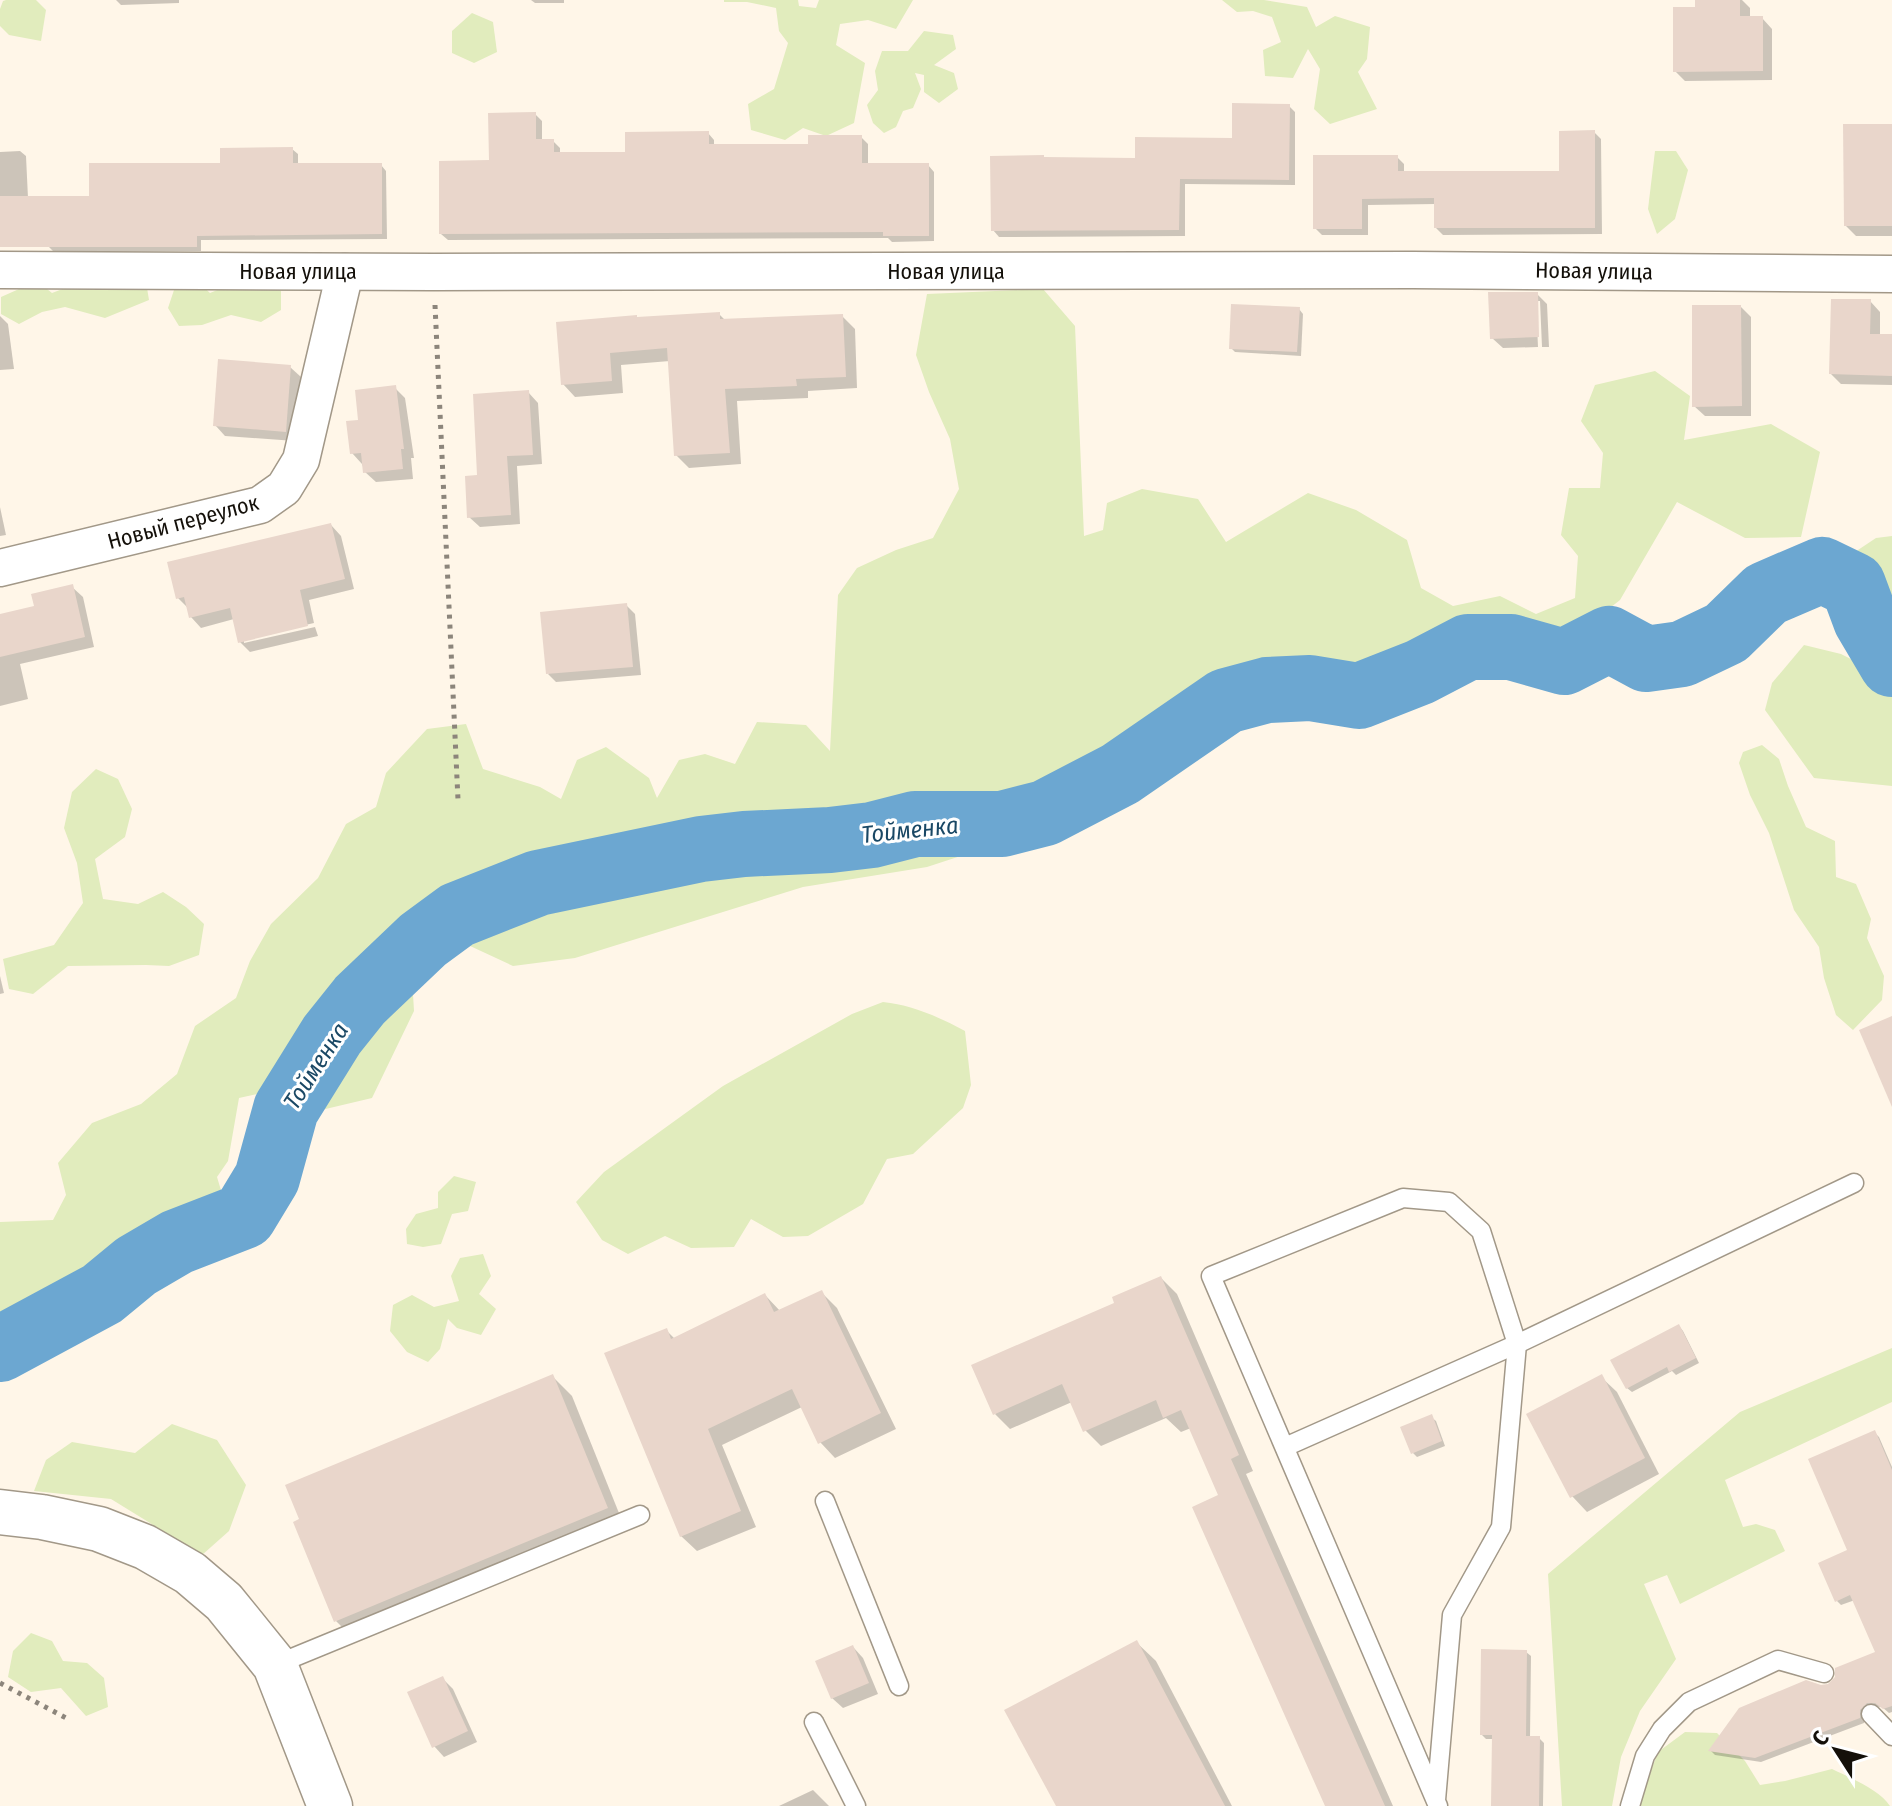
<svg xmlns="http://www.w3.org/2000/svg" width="1892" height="1806" font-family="'Fira Sans Condensed',sans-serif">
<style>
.green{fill:#e1ecbd}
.shadow{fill:#0003}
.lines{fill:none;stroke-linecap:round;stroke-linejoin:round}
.river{stroke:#6ca7d1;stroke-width:66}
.building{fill:#e9d6cb}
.service-casing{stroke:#a29888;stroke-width:21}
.minor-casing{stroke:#a29888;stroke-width:39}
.tertiary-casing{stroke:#a29888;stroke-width:47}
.path{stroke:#8c857b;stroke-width:5;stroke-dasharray:4 6;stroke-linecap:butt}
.service{stroke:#fff;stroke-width:18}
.minor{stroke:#fff;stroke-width:36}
.tertiary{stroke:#fff;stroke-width:44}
.labels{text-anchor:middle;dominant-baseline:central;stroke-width:6;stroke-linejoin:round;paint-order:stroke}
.street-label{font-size:22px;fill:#14100a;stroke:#fff}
.water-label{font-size:24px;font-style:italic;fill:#1a4865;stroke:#fff}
</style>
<rect width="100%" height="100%" fill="#fff6e8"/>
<g class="green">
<path d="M6,0h30l10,10 -5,31 -32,-6 -9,-9v-17l3,-8z"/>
<path d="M724,0h74l1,6 17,2 3,-8h94l-17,29 -28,-9 -28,4 -4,21 29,18 -11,60 -28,13 -23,-8 -18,12 -34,-10 -3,-26 26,-15 14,-46 -9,-12 -3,-23 -29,-6h-23z"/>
<path d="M1222,0h42l43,7 9,20 19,-11 35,11 -3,32 -9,13 19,37 -47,15 -16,-15 6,-40 -12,-20 -15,29 -28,-2 -2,-26 18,-8 -9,-25 -19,-6 -16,1z"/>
<path d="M472,13l21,9 4,30 -23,11 -22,-10v-22z"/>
<path d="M924,31l29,4 3,14 -22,16 20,8 4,16 -19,14 -15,-11v-17l-9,-2 6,16 -8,19 -10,3 -7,16 -12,6 -11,-10 -6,-18 11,-15 -3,-19 7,-20h26z"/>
<path d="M1655,151h21l12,19 -13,49 -18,15 -9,-25z"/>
<path d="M259,276l22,15v19l-20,12 -30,-7 -29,10 -23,1 -11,-18 8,-24 22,-2 12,11 22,-9z"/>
<path d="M37,281l15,12 29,-11h65l3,18 -44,18 -40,-11 -23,5 -23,12 -18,-10v-17z"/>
<path d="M1043,289l32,37 9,210 19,-6 4,-27 35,-14 56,10 28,43 82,-49 48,17 51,30 14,48 32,18 47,-10 36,18 39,-16 3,-42 -17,-21 8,-47h31l3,-35 -22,-32 14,-36 60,-14 35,25 -6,44 87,-16 49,28 -19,85 -56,1 -68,-36 -57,98 -53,42 -55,5 -53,14 -34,-18 -40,27 -52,13 -56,-14 -227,106 -59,33 -12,42 -52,17 -124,20 -228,71 -62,8 -58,-27 -18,5 -15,15 -9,35 1,17 -42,87 -76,18 -25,-25 -32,7 -11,63 -11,16 6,20 -21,32 -39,14 -75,59 -44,17 -37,-1 -7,2v-98l53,-2 13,-25 -8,-32 34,-40 49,-19 36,-30 18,-48 41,-28 14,-37 21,-37 47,-46 28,-54 30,-17 10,-34 41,-44 39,-5 17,45 57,18 21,12 16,-39 29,-13 43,31 8,20 22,-38 26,-6 30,10 22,-42 49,3 24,26 8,-156 19,-27 39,-18 37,-12 26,-49 -9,-50 -21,-47 -13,-37 11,-61z"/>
<path d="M1892,536v70l-21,-15 -22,-35 27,-18z"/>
<path d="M1804,645l37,9 51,26v106l-78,-8 -49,-68 7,-27z"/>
<path d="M1762,745l17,14 9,27 18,41 29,14 1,36 20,7 15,35 -4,19 17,38 -2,24 -29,30 -17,-15 -12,-37 -5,-31 -25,-37 -25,-77 -19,-38 -11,-32 4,-11z"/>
<path d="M96,769l22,10 14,30 -7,28 -30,22 8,40 35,5 25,-12 23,15 18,17 -5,31 -30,11 -23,-1 -78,1 -35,28 -24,-5 -6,-30 51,-14 29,-42 -6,-40 -13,-35 8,-36z"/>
<path d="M883,1002c29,3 56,15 82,29l6,54 -8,23 -50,46 -26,5 -24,45 -55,32 -25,1 -32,-18 -17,28 -43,1 -26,-12 -37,18 -26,-14 -26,-38 28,-30 119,-86 129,-72z"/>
<path d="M454,1176l22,6 -8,29 -16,3 -11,30 -18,3 -16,-3 -1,-15 10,-15 22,-6v-16z"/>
<path d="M483,1254l8,22 -12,18 17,15 -15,26 -24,-7 -9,-9 -8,30 -12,13 -21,-10 -17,-21 3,-26 19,-10 22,12 25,-6 -8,-25 9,-18z"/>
<path d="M1892,1348v54l-167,78 18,47 13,-3 19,6 10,21 -105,53 -13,-29 -23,9 32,75 -36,52 -19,46 -9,49h-50l-14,-232 192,-162z"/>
<path d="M172,1424l45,16 29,45 -17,46 -27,24 -91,-56 -77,-8 12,-31 26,-18 63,11z"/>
<path d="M31,1633l21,8 11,20 24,2 17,15 4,29 -22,9 -25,-28 -30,4 -23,-15 5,-26z"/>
<path d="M1685,1732l32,1 28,28 15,24 25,-4 47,-12c17,8 48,21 58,37h-252l20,-54z"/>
</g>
<g class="shadow">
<path d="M116,0h63v3l-58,2z"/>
<path d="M531,0h33v3h-29z"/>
<path d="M1697,0h45l8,8v10h12l10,11v51l-87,1 -10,-10 22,-62z"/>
<path d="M1289,106l6,6v73l-110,-1v52l-186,1 -6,-7 144,-70 97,-20z"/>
<path d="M535,114l7,7v20h11l7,7v6h67l81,-21 6,7v6h96l51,-9 7,7v21h60l6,7v69l-42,1 -4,-4 -440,2 -7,-6 50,-72z"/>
<path d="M1892,126v110h-36l-10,-10z"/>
<path d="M1594,132l7,7 1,95 -159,1 -7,-7v-24l-68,1v30h-46l-7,-7 82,-71 7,7v9h157z"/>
<path d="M292,149l6,5v11h83l5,6 1,68 -186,1v11l-147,1 -6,-6 -48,-6v-88l20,-1 6,5 2,42h63z"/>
<path d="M1537,294l10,10 2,43h-7l-2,-46h-4l2,46 -35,1 -11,-10z"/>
<path d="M1870,301l10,11v24h12v49l-51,-1 -10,-10z"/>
<path d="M1741,307l10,10v99h-46l-11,-10z"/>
<path d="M1299,309l4,5 -2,42 -66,-4 -4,-4z"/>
<path d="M719,314l7,7 116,-5 13,13 2,59 -49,3v7l-71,3 4,63 -52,4 -13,-13 -6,-94 -49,4 2,28 -48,4 -12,-13 75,-65z"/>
<path d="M0,316l8,8 6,45 -14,1z"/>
<path d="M290,367l11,10 -6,64 -70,-5 -10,-11z"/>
<path d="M395,388l10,10 9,60h-3l2,21 -37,3 -11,-10 -3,-8 -10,-11 8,-32z"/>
<path d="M528,392l10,11 4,61 -25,2 3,58 -40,3 -11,-10 10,-40z"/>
<path d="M0,507l6,28 -6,1z"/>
<path d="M331,525l10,11 13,53 -45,11 5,23 -70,16v4l71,-16 3,9 -68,16 -10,-10 -6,-23 -33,9 -10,-11 -2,-8 -11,-11z"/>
<path d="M72,587l11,10 11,50 -74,17 8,35 -28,7v-90l37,-9z"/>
<path d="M626,605l9,9 6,61 -85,7 -8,-8z"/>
<path d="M0,976l4,17 -4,1z"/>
<path d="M1161,1278l16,16 76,177 -7,3 147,332h-66l-107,-310 -29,-68 -10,4 -15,-14 -65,28 -16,-16 -13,-28 -62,27 -15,-15 122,-110z"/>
<path d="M821,1292l16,16 59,121 -61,29 -15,-16 -18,-35 -80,38 34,82 -59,24 -16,-15 -15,-206 9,9 90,-44 16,17z"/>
<path d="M1679,1326l4,5 16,32 -23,12 -4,-4 -40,21 -5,-4z"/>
<path d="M553,1377l19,19 53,132 -270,112 -19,-19z"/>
<path d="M1601,1377l16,15 42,82 -72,38 -15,-16z"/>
<path d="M1431,1417l5,4 9,25 -28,11 -5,-5z"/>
<path d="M1874,1432l5,5 13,30v127l-37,6 -14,5 -4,-4 13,-50z"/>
<path d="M1136,1642l20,19 76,145h-174z"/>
<path d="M1892,1644v68l-3,1 -7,-6 -10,-1 -8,9v8l-103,39 -46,-7 -4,-4 118,-65z"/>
<path d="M853,1647l10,11 15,36 -35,14 -11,-10z"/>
<path d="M1526,1652l5,4 -1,82h9l5,5 -1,63h-50l1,-67h-8l-4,-4z"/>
<path d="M442,1678l11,11 24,53 -33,15 -10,-11z"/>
<path d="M813,1790l16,16h-50z"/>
</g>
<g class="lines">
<path class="river" d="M0,1349l102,-55 34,-28 41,-24 67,-26 23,-38 19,-69 46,-74 28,-35 63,-60 34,-25 81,-32 163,-34 43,-5 86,-4 42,-5 43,-11h87l43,-11 75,-39 106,-73 41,-11 43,-2 49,8 61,-24 48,-25h43l53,15 45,-23 37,20 36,-5 44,-21 40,-39 56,-24 31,15 13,35 26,44"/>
</g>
<g class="building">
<path d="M1695,0h45v16h23v55l-90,1v-65h22z"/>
<path d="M1232,103l58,1 -1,76 -109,-1 -1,51 -188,1 -1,-75 54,-1v2l91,1v-21l97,1z"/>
<path d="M536,112v27h18v13h71v-20l84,-1v13h99v-9h54v28h67v73h-46v-4l-444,2v-73l50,-1 -1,-47z"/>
<path d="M1843,124h49v102h-48z"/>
<path d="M1595,130v98h-161v-30l-72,1v30h-49v-74h85v16h161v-40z"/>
<path d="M293,147v16h89v71l-185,2v11h-197v-51h89v-33h131v-15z"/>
<path d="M1488,292h50l1,45 -49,2z"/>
<path d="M1831,299h40l-1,35h22v42l-63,-2z"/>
<path d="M1231,304l69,3 -3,45 -68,-3z"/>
<path d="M1692,305h49l1,101 -50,1z"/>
<path d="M720,312v7l123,-5 3,63 -50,2 1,7 -72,3 5,64 -56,3 -7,-108 -57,5 2,28 -51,4 -5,-63 81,-7v2z"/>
<path d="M218,359l73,6 -5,67 -73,-6z"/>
<path d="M396,385l8,64h-3l2,20 -40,4 -2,-20 -11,1 -4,-33 12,-1 -3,-30z"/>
<path d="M529,390l4,65 -26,1 4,59 -44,3 -2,-42 12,-1 -4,-81z"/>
<path d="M331,523l14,56 -45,11 8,36 -70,17 -8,-35 -41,10 -5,-21 -8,2 -9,-37z"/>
<path d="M73,584l12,53 -85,20v-43l34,-8 -3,-12z"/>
<path d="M627,603l6,64 -87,7 -6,-62z"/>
<path d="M1892,1016v91l-33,-77z"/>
<path d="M1161,1276l78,179 -8,4 154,347h-60l-133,-299 26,-12 -37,-85 -18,8 -7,-18 -73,32 -21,-48 -69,31 -22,-50 143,-62 -2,-6z"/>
<path d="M822,1290l59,123 -63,31 -26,-55 -84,40 33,82 -61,26 -76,-184 63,-25 4,11 94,-46 9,19z"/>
<path d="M1679,1324l17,34 -27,14 -2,-5 -41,22 -16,-29z"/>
<path d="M553,1374l55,134 -274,114 -41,-100 6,-3 -14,-34z"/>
<path d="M1602,1374l43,84 -75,40 -44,-84z"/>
<path d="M1432,1414l10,27 -31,13 -11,-27z"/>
<path d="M1875,1430l17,40v236l-9,3 -8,-6h-8l-7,7v8l-105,40 -47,-7 31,-43 67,-28 15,5 7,-1 7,-7v-9l40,-16 -25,-57 -15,7 -17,-39 29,-13 -39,-91z"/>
<path d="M1137,1640l88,166h-169l-52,-96z"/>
<path d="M853,1645l16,38 -38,16 -16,-38z"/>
<path d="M1481,1649l46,1 -1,86h14l-1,70h-48l1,-71h-12z"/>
<path d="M443,1676l25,55 -36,17 -25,-56z"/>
</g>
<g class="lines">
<defs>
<g id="service">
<path d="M1285,1447l232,-103 337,-161"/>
<path d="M825,1501l74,185"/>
<path d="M275,1665l365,-150"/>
<path d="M1871,1714l21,22"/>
<path d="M814,1722l42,84"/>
<path d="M1436,1800l16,-185 49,-88 16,-183 -36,-113 -32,-29 -46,-4 -192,78 227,530"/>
<path d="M1630,1806l15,-50 17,-27 27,-27 89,-42 46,13"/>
</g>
<g id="minor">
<path d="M0,270l434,2 979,-2 479,4"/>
<path d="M0,568l260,-63 24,-17 17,-28 44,-188"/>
</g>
<path id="tertiary" d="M0,1512l42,5 57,12 46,18 45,26 34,29 51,63 55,141"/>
</defs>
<use href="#service" class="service-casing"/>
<use href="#minor" class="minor-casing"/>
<use href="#tertiary" class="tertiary-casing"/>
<g class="path">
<path d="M435,305l23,495"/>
<path d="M0,1683l68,36"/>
</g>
<use href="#service" class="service"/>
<use href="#minor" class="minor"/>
<use href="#tertiary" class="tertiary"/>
</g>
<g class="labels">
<g class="street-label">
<text x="298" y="271">Новая улица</text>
<text x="946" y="271">Новая улица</text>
<text transform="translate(1594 271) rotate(1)">Новая улица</text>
<text transform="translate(183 522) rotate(-15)">Новый переулок</text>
</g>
<g class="water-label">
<text transform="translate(910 830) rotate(-6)">Тойменка</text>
<text transform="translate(316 1066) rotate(-57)">Тойменка</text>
</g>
</g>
<g transform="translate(1836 1750) rotate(306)" stroke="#ffffff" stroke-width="6" paint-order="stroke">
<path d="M0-6L14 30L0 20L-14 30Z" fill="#14100a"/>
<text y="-12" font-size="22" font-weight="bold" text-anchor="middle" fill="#14100a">С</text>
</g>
</svg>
